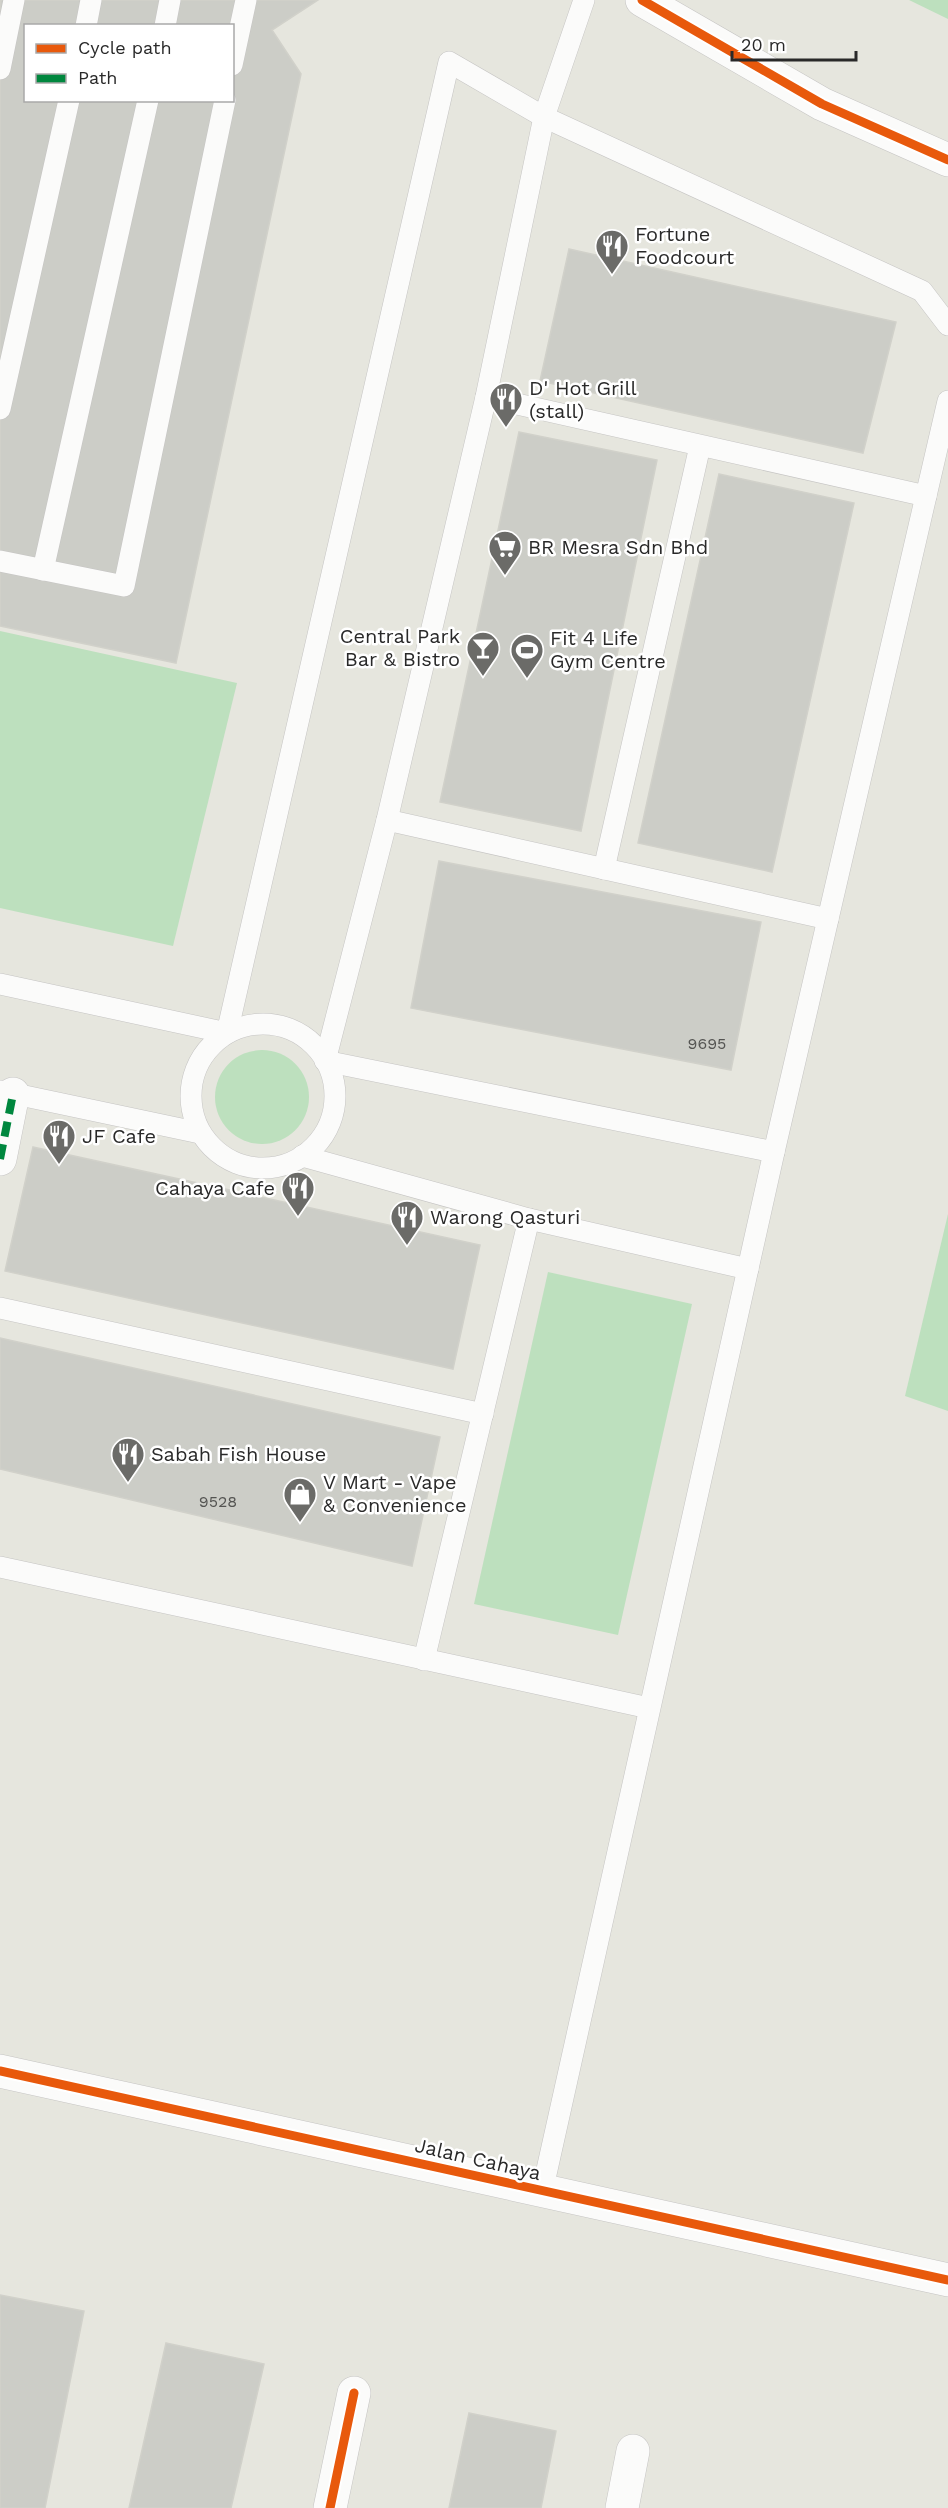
<svg xmlns="http://www.w3.org/2000/svg" width="948" height="2508" font-family="'Work Sans',sans-serif">
<style>
.green{fill:#bde0be}
.building{fill:#cccdc7;stroke:#d1d1ca;stroke-width:1.5;fill-rule:evenodd}
.lines{fill:none;stroke-linecap:round;stroke-linejoin:round}
.lane-casing{stroke:#c5c4c3;stroke-width:22}
.street-casing{stroke:#c5c4c3;stroke-width:34}
.secondary-casing{stroke:#c5c4c3;stroke-width:34}
.lane{stroke:#fbfbfa;stroke-width:21}
.street{stroke:#fbfbfa;stroke-width:33}
.secondary{stroke:#fbfbfa;stroke-width:33}
.quiet{stroke:#00873e;stroke-width:8;stroke-dasharray:15 8;stroke-linecap:butt}
.cycleway-casing{stroke:#fff;stroke-width:13}
.cycleway{stroke:#e8590c;stroke-width:9}
.labels{text-anchor:middle;dominant-baseline:central;stroke-width:5;stroke-linejoin:round;paint-order:stroke}
.number-label{font-size:16px;fill:#545452}
.poi-label{font-size:20px;fill:#292929;stroke:#fff;text-anchor:start}
.street-label{font-size:20px;fill:#292929;stroke:#fff}
</style>
<rect width="100%" height="100%" fill="#e6e6de"/>
<g class="green">
<path d="M909,0h39v19z"/>
<path d="M0,631l237,52 -64,263 -173,-38z"/>
<circle cx="262" cy="1097" r="47"/>
<path d="M948,1214v197l-43,-15z"/>
<path d="M548,1272l144,32 -74,331 -144,-31z"/>
</g>
<g class="building">
<path d="M0,0h318l-46,30 29,44 -125,589 -176,-37zM26,26h206v74h-206z"/>
<path d="M569,249l327,73 -33,131 -323,-72z"/>
<path d="M519,432l138,28 -76,371 -141,-29z"/>
<path d="M719,474l135,29 -82,369 -134,-29z"/>
<path d="M439,861l322,61 -30,148 -320,-62z"/>
<path d="M33,1147l447,98 -27,124 -448,-98z"/>
<path d="M0,1338l440,99 -28,129 -412,-97z"/>
<path d="M0,2295l84,16 -39,197h-45z"/>
<path d="M166,2343l98,21 -33,144h-102z"/>
<path d="M469,2413l87,18 -15,77h-92z"/>
</g>
<g class="lines">
<defs>
<g id="lane">
<path d="M584,0l-40,117 -58,280 -99,423 -62,241 449,91"/>
<path d="M86,26l5,-26"/>
<path d="M165,26l5,-26"/>
<path d="M232,65l14,-65"/>
<path d="M0,69l14,-69"/>
<path d="M486,397l440,99"/>
<path d="M0,409l69,-309"/>
<path d="M0,561l124,25 101,-486"/>
<path d="M43,570l105,-470"/>
<path d="M387,820l441,99"/>
<path d="M604,869l96,-423"/>
<path d="M0,984l227,49 222,-971 95,55 378,174 26,34"/>
<circle cx="263" cy="1096" r="72"/>
<path d="M1,1091l199,42"/>
<path d="M302,1156l227,63 219,50"/>
<path d="M0,1308l483,106"/>
<path d="M0,1567l649,141"/>
<path d="M424,1660l105,-441"/>
<path d="M542,2192l232,-1040 174,-751"/>
</g>
<g id="street">
<path d="M642,0l180,104 126,56"/>
<path d="M0,1159l13,-65"/>
<path d="M330,2508l24,-115"/>
<path d="M622,2508l11,-57"/>
</g>
<path id="secondary" d="M0,2071l948,209"/>
</defs>
<use href="#lane" class="lane-casing"/>
<use href="#street" class="street-casing"/>
<use href="#secondary" class="secondary-casing"/>
<use href="#lane" class="lane"/>
<use href="#street" class="street"/>
<use href="#secondary" class="secondary"/>
<path class="quiet" d="M0,1159l13,-65"/>
<defs>
<g id="cycleway">
<path d="M642,0l180,104 126,56"/>
<path d="M0,2071l948,209"/>
<path d="M330,2508l24,-115"/>
</g>
</defs>
<use href="#cycleway" class="cycleway-casing"/>
<use href="#cycleway" class="cycleway"/>
</g>
<defs>
<symbol id="restaurant-pin" viewBox="-11 -11 22 30"><path d="M0 17L-7.5 6A9.5 9.5 0 1 1 7.5 6Z" fill="#6b6b68" stroke="#fff"/><path d="M-5-6h1v4h1v-4h1v4h1v-4h1v5L-1.5 .5V6h-2V.5L-5-1ZM5-6V6H3V1.5H1.5Q1.5-4 5-6Z" fill="#fff"/></symbol>
<symbol id="supermarket-pin" viewBox="-11 -11 22 30"><path d="M0 17L-7.5 6A9.5 9.5 0 1 1 7.5 6Z" fill="#6b6b68" stroke="#fff"/><path d="M-6-5.5h2.5l.6 2H6L4.5 2H-2.5L-4.4-4H-6ZM-1.5 3.2a1.3 1.3 0 1 0 .1 0ZM3 3.2a1.3 1.3 0 1 0 .1 0Z" fill="#fff"/></symbol>
<symbol id="bar-pin" viewBox="-11 -11 22 30"><path d="M0 17L-7.5 6A9.5 9.5 0 1 1 7.5 6Z" fill="#6b6b68" stroke="#fff"/><path d="M-6-5H6L.8 .8V4.5H3.5V6h-7V4.5H-.8V.8Z" fill="#fff"/></symbol>
<symbol id="stadium-pin" viewBox="-11 -11 22 30"><path d="M0 17L-7.5 6A9.5 9.5 0 1 1 7.5 6Z" fill="#6b6b68" stroke="#fff"/><path d="M0-5a6.5 5 0 1 0 0 10a6.5 5 0 1 0 0-10ZM-3.5-1.8h7v3.6h-7Z" fill="#fff"/></symbol>
<symbol id="shop-pin" viewBox="-11 -11 22 30"><path d="M0 17L-7.5 6A9.5 9.5 0 1 1 7.5 6Z" fill="#6b6b68" stroke="#fff"/><path d="M-5-2.5h2.3a2.7 3.5 0 0 1 5.4 0H5L5.5 6h-11ZM-1.5-2.5h3a1.5 2.3 0 0 0-3 0Z" fill="#fff"/></symbol>
</defs>
<g fill-rule="evenodd">
<use href="#restaurant-pin" x="593" y="227" width="38" height="52"/>
<use href="#restaurant-pin" x="487" y="380" width="38" height="52"/>
<use href="#supermarket-pin" x="486" y="528" width="38" height="52"/>
<use href="#bar-pin" x="464" y="629" width="38" height="52"/>
<use href="#stadium-pin" x="508" y="631" width="38" height="52"/>
<use href="#restaurant-pin" x="40" y="1117" width="38" height="52"/>
<use href="#restaurant-pin" x="279" y="1169" width="38" height="52"/>
<use href="#restaurant-pin" x="388" y="1198" width="38" height="52"/>
<use href="#restaurant-pin" x="109" y="1435" width="38" height="52"/>
<use href="#shop-pin" x="281" y="1475" width="38" height="52"/>
</g>
<g class="labels">
<g class="number-label">
<text x="707" y="1043">9695</text>
<text x="218" y="1501">9528</text>
</g>
<g class="poi-label">
<text x="635" y="234">Fortune<tspan x="635" dy="23">Foodcourt</tspan></text>
<text x="529" y="388">D' Hot Grill<tspan x="529" dy="23">(stall)</tspan></text>
<text x="528" y="547">BR Mesra Sdn Bhd</text>
<text x="460" y="636" text-anchor="end">Central Park<tspan x="460" dy="23">Bar &amp; Bistro</tspan></text>
<text x="550" y="638">Fit 4 Life<tspan x="550" dy="23">Gym Centre</tspan></text>
<text x="82" y="1136">JF Cafe</text>
<text x="275" y="1188" text-anchor="end">Cahaya Cafe</text>
<text x="430" y="1217">Warong Qasturi</text>
<text x="151" y="1454">Sabah Fish House</text>
<text x="323" y="1482">V Mart - Vape<tspan x="323" dy="23">&amp; Convenience</tspan></text>
</g>
<g class="street-label">
<text transform="translate(478 2159) rotate(13)">Jalan Cahaya</text>
</g>
</g>
<rect x="24" y="24" width="210" height="78" fill="#ffffff" stroke="#a9a9a9" stroke-width="1.5"/>
<rect x="36" y="44" width="30" height="9" fill="#e8590c" stroke="#a9a9a9" stroke-width="1.5"/>
<text x="78" y="54" font-size="18" fill="#292929">Cycle path</text>
<rect x="36" y="74" width="30" height="9" fill="#00873e" stroke="#a9a9a9" stroke-width="1.5"/>
<text x="78" y="84" font-size="18" fill="#292929">Path</text>
<path d="M732 51v9h124v-9" fill="none" stroke="#292929" stroke-width="3"/>
<text x="741" y="51" font-size="18" fill="#292929" stroke="#ffffff" stroke-width="4.5" paint-order="stroke">20 m</text>
</svg>
